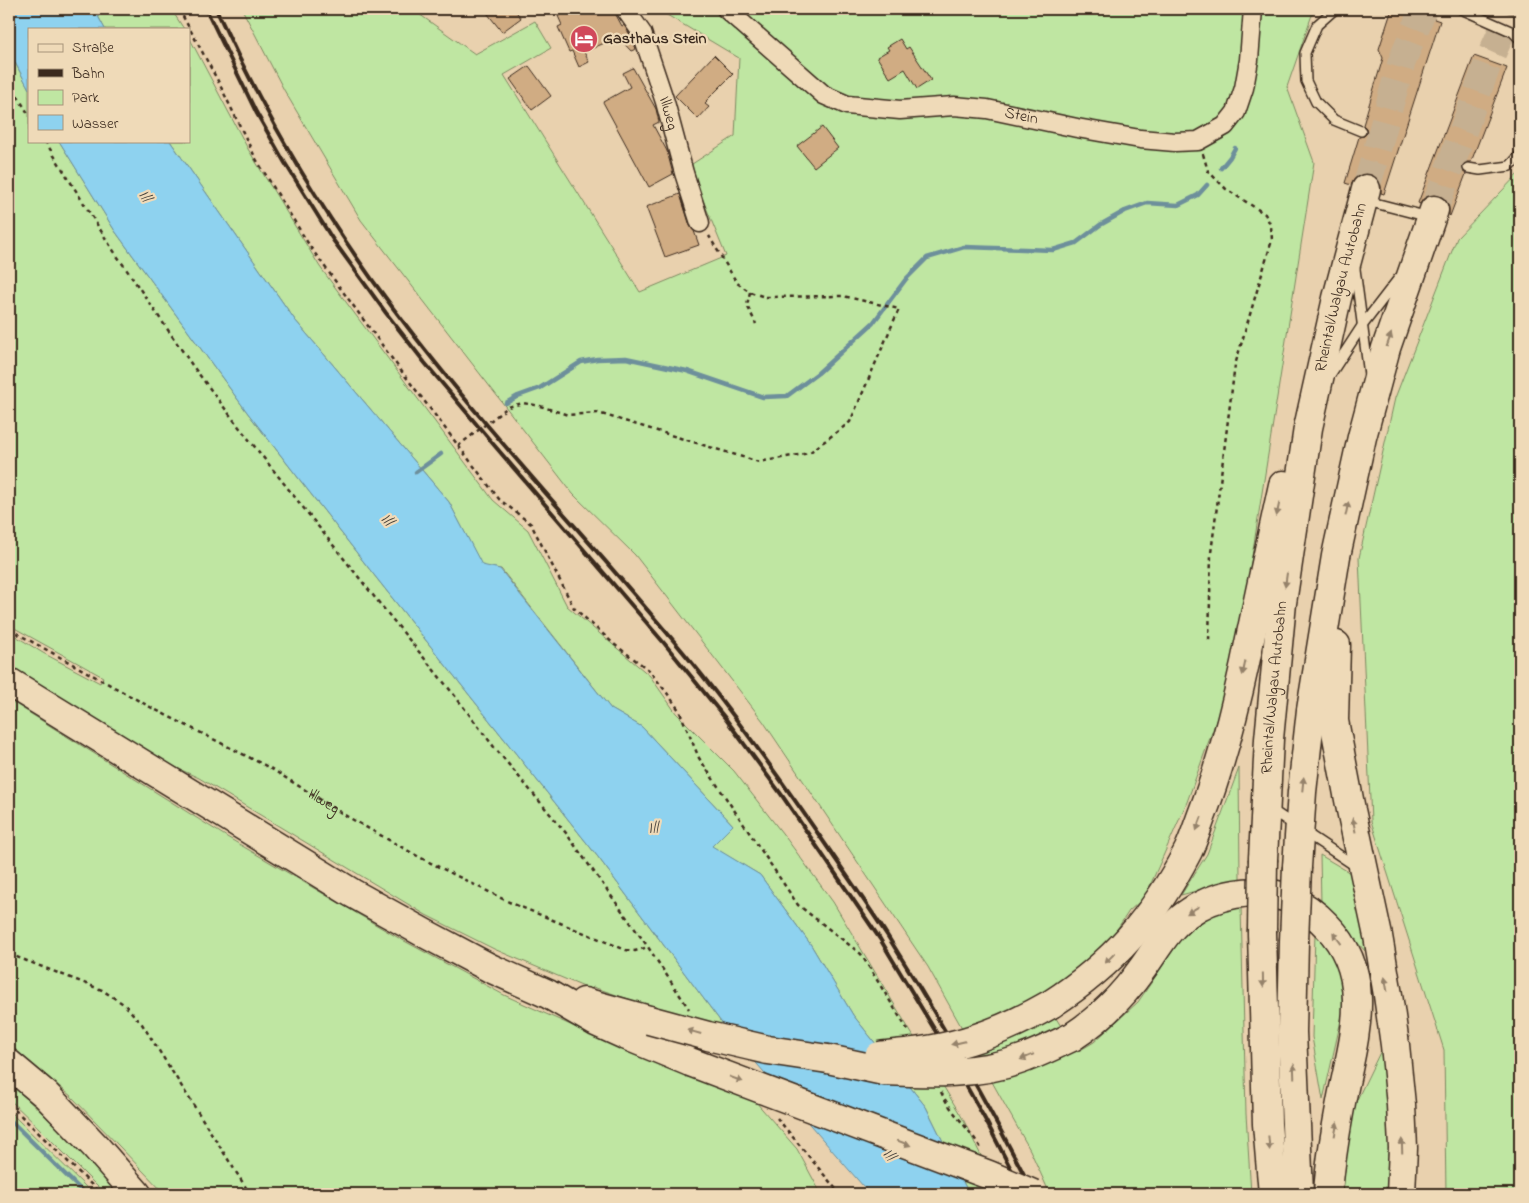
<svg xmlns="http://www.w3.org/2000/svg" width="1529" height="1203" font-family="'Indie Flower',sans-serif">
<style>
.green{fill:#bfe6a2;stroke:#7d8860}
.water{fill:#8ed2ef;stroke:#6d8f9b}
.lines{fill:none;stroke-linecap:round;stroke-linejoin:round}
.stream{stroke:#6d8f9b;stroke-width:4.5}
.building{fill:#d0ac83;stroke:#3b2a1e}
.motorway-tunnel{stroke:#c6b091;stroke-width:28;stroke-dasharray:28 14;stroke-linecap:butt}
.service-casing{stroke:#3b2a1e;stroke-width:12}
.minor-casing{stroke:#3b2a1e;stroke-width:21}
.primary-casing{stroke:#3b2a1e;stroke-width:31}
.motorway-casing{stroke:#3b2a1e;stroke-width:31}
.path{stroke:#3b2a1e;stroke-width:2.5;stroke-dasharray:4 4;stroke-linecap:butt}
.service{stroke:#efdab8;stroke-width:9}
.minor{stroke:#efdab8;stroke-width:18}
.primary{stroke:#efdab8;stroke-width:28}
.motorway{stroke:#efdab8;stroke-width:28}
.rail{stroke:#3b2a1e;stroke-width:4}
.motorway-bridge-casing{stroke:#3b2a1e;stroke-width:31;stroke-linecap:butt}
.motorway-bridge{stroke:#efdab8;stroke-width:28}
.oneway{fill:#95826b}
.labels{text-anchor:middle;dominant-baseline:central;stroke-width:4.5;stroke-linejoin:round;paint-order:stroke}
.poi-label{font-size:16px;font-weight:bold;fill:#3b2a1e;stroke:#efdab8;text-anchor:start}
.street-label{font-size:16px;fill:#3b2a1e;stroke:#efdab8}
.water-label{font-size:18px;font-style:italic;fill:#47433d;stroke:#efdab8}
</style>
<rect width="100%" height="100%" fill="#e9d1ae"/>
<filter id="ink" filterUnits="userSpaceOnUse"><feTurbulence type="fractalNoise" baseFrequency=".02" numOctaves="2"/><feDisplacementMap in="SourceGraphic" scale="10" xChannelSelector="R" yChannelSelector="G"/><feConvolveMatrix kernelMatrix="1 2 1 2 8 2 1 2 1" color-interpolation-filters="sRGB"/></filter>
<g filter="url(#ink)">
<g class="green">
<path d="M94,9h77l13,20h-79z"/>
<path d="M242,9h170l63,45 60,-33 16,27 -47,27 136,217 86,-36 -37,-90 46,-30 4,-78 -82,-49h657l-27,78 27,75 -80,509 -47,131 -42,95 -16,14 -25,38 -19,20 -44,25 36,58 17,-10 44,-40 43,-63 29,-26 31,-7 5,208 5,80h-201l-20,-44 -102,-183 -165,-246 -128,-166 -62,-61 -212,-274 -77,-130z"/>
<path d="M189,37l59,112 72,118 173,233 35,30 39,76 83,70 26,37 58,58 52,67 47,64 130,217 37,75h-31l-43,-87 -73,-92 -42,-70 -51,-70 -49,-29 22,-21 -91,-98 -31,-18 -110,-140 -19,-3 -33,-64 -154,-182 -125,-179h19z"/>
<path d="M9,51l20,38v52h30l56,90 132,181 127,163 224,282 126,169 -75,-20 -56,-19 -2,3 -97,-41 -68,-34 -227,-137 -44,-20 -146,-89v-37l34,21 57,30 3,-6 -94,-52z"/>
<path d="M1520,172v1022h-74l-2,-144 -73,-229 -12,-263 36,-160 62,-160z"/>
<path d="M9,700l218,137 170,100 107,58 91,41 160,65 42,48 22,41 -8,4h-646l-93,-97 -63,-53z"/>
<path d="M1239,768l1,111 -59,16 26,-41z"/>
<path d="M1320,855l32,19 15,79 -46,-50z"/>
<path d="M1315,934l24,22 4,55 -20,89 -11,-63z"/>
<path d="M1385,1042l8,134 -5,18h-49l11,-80z"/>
<path d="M9,1083c40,35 77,72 113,111h-17l-64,-64 -32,-31z"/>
<path d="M9,1111l84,83h-84z"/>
</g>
<g class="water">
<path d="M9,9h85l11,20h-76v60l-20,-38z"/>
<path d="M59,141h111l125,179 154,182 33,63 18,4 111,140 31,18 91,98 -21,21 48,29 51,70 42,70 73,92 43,87h-99l-146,-168 -126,-169 -224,-282 -127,-163 -132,-181z"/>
</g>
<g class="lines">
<g class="stream">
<path d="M1221,168l9,-11 5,-9"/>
<path d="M506,403l12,-7 22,-8 41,-26 16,-3 29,-1 61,13 76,26 24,-1 31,-23 55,-50 33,-44 21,-21 37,-11 89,3 23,-7 24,-18 25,-14 22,-8 31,2 20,-10 9,-10"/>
<path d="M416,472l25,-18"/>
<path d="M9,1119l76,75"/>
</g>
</g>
<g class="building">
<path d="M484,9h30l7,9 -19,14z"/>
<path d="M574,9h2l3,6 15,-6h21l1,6 6,11 2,-1 8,13 4,11 -5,2 -13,-14 -34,15 5,10 -10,5 -7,-16 -3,1 -11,-25 4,-2 -4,-9z"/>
<path d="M1392,9h13l35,12 -56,173 -3,-1v-8l-4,-7 -7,-4h-9l-6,4 -4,7 -6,-2 14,-46 5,-1 3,-3 -1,-5 -3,-3 20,-67 -4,-9z"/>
<path d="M900,39l6,10 3,-2 22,33 -14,9 -12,-20 -15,9 -13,-21 12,-7 -2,-3z"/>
<path d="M714,55l19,19 -27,27 1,1 -2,2 4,3 -11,12 -23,-23z"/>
<path d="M1474,56l33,12 -36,94h-6l-3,4v5l4,3 -16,42 -1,-1v-8l-3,-7 -6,-5h-9l-7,3 -4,6 -2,-1z"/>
<path d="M529,66l22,30 -19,14 -22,-31z"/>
<path d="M633,68l23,41 3,13 -6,3 14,26 6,23 -24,13 -46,-85 27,-15 -7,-14z"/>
<path d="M822,127l16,21 -24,19 -17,-21z"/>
<path d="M680,194l10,32 4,5 5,14 -34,12 -19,-50z"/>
</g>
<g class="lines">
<g class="motorway-tunnel">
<path d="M1366,189l35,-125 22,-55"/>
<path d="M1434,210l55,-150 23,-51"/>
</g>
<defs>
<g id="service">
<path d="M1335,9l-18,16 -12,28 1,28 10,21 18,18 27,11"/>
<path d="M1461,9l52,23 7,7"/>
<path d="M1468,168l12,2 30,-4 10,-11"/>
<path d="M1367,201l62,16"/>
<path d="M1355,269l14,106"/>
<path d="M1330,375l32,-49 37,-48"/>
<path d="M1270,809l87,58"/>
</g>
<g id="minor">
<path id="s2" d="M625,9l17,24 23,69 19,71 16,50"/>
<path id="s3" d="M726,9l98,86 23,10 53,5 54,-4 33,3 90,19 63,11 35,3 23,-1 27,-15 11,-14 8,-24 5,-28 4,-51"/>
</g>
<path id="primary" d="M9,1064l37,31 49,51 42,48"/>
<g id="motorway">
<path d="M1336,645l-2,76 17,89 27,126 10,59 7,50 6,60 2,43 -2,46"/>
<path d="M9,682l343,211 72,40 66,35 58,26 48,28 31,14 63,26"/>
<path id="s4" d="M1263,859l6,-120 13,-136 26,-175 29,-130 29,-109"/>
<path d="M1297,867l5,-75 9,-82 25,-154 26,-119 24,-89 48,-138"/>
<path d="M1262,932l5,192 6,70"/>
<path d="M1294,941l-2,91 7,162"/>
<path d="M584,1002l65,18"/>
<path d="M1051,1004c62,-40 103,-87 137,-153 6,-12 10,-26 15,-39 18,-48 31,-98 42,-149 12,-59 25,-118 38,-178"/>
<path d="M1072,1037c28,-18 50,-40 70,-68 14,-19 25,-41 45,-55 27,-20 68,-28 100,-16 15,6 29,16 40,28 48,49 27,112 15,171 -6,32 -12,64 -14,97"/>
<path d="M828,1059l56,12"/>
</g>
</defs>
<use href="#service" class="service-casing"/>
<use href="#minor" class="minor-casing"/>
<use href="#primary" class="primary-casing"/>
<use href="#motorway" class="motorway-casing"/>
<g class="path">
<path d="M179,9l39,72 38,78 55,89 82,112 106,139 32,25 43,84 41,37 34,25 18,23 12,17 20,48 99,147 63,49 48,78"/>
<path d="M9,82l20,33"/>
<path d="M45,141l66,106 81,118 47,62 141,177 75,92 39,51 72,86 82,114 41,62"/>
<path d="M1203,154l5,17 18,18 39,25 6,12 1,14 -37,125 -24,188 -2,90"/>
<path d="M750,292l-3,13 9,19"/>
<path d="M458,446l50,-39 15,-4 17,3 28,9 30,-2 161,49 50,-9 41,-31 49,-113 -56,-13 -78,1 -15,-5 -13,-9 -28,-47"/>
<path id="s1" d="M9,629l143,79 118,60 78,49 73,41 88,44 117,48 9,1 13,-4"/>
<path d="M9,954l93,36 23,15 17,19 108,170"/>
<path d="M941,1092c10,21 29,37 41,58"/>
<path d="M9,1104l92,90"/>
<path d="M777,1118l63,76"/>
</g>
<use href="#service" class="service"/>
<use href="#minor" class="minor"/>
<use href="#primary" class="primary"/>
<use href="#motorway" class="motorway"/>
<g class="rail">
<path d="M206,9l50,103 29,51 48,77 53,73 39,50 69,82 170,198 61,75 56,76 99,145 59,98 47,84 38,73"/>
<path d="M216,9c48,105 107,206 177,299 96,128 208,243 309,367 45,57 87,116 128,176 19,28 39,56 57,84 53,84 102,171 147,259"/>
</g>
<defs>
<g id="motorway-bridge">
<path d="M1262,932l1,-73"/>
<path d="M1294,941l3,-74"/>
<path d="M649,1020l59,16 60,14 60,9"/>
<path d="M879,1056c14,-2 28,-3 42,-5 46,-6 90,-24 130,-47"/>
<path d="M690,1062l299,113 44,19"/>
<path d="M884,1071c45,2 94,4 138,-12 17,-6 33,-14 50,-22"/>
</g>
</defs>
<use href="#motorway-bridge" class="motorway-bridge-casing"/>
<use href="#motorway-bridge" class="motorway-bridge"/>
</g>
<defs><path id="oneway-solid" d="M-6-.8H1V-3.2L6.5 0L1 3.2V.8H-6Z" transform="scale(1.25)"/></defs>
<g class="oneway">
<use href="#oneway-solid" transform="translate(1389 340) rotate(-71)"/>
<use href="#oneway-solid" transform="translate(1278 509) rotate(102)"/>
<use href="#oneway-solid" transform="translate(1347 509) rotate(-78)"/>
<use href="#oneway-solid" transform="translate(1286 580) rotate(98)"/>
<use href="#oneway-solid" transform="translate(1244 668) rotate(102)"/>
<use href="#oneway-solid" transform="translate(1303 784) rotate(-84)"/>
<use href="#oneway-solid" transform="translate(1199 824) rotate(111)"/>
<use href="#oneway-solid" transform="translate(1354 825) rotate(-102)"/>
<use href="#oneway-solid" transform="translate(1193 910) rotate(149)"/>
<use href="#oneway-solid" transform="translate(1337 938) rotate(-126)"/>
<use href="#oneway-solid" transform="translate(1110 958) rotate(135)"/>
<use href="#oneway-solid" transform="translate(1263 980) rotate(89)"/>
<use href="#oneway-solid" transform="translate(1386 984) rotate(-100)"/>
<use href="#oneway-solid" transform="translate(694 1032) rotate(-164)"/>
<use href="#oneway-solid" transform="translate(958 1043) rotate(167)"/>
<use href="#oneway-solid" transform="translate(1027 1057) rotate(158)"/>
<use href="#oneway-solid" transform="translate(1294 1071) rotate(-92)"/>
<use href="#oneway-solid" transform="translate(736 1079) rotate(21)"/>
<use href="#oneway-solid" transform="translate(1336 1129) rotate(-79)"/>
<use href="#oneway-solid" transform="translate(904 1143) rotate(21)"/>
<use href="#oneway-solid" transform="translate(1269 1143) rotate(85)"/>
<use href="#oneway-solid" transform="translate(1402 1146) rotate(-92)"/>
</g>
</g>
<defs>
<symbol id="hotel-disc" viewBox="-11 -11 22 22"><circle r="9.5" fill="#d1495b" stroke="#efdab8"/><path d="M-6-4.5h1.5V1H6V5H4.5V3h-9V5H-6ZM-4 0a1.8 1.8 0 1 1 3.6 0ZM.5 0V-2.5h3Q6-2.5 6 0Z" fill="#fff"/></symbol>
</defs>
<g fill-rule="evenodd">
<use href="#hotel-disc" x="568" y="23" width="32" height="32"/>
</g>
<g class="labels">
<g class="poi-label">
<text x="603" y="39">Gasthaus Stein</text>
</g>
<g class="street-label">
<text stroke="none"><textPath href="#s2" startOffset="114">Illweg</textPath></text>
<text stroke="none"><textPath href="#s3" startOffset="331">Stein</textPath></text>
<text stroke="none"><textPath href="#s4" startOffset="578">Rheintal/Walgau Autobahn</textPath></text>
<text stroke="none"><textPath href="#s4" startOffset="172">Rheintal/Walgau Autobahn</textPath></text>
<text stroke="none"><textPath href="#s1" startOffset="359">Illweg</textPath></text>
</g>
<g class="water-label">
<text transform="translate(144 196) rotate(61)">Ill</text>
<text transform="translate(386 520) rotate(52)">Ill</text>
<text x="653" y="829">Ill</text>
<text transform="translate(888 1155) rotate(55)">Ill</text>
</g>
</g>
<rect width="1529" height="1203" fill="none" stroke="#efdab8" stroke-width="30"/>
<rect x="15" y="15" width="1499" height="1173" fill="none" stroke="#3b2a1e" stroke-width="2" filter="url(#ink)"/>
<rect x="28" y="28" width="162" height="115" fill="#efdab8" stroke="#a7947a"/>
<rect x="38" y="44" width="25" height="8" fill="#efdab8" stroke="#a7947a"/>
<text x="72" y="52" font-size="15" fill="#3b2a1e">Straße</text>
<rect x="38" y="69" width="25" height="8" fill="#3b2a1e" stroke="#a7947a"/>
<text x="72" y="78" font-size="15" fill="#3b2a1e">Bahn</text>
<rect x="38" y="90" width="25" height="15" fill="#bfe6a2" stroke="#a7947a"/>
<text x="72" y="102" font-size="15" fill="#3b2a1e">Park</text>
<rect x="38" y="115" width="25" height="15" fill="#8ed2ef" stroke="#a7947a"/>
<text x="72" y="128" font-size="15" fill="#3b2a1e">Wasser</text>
</svg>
